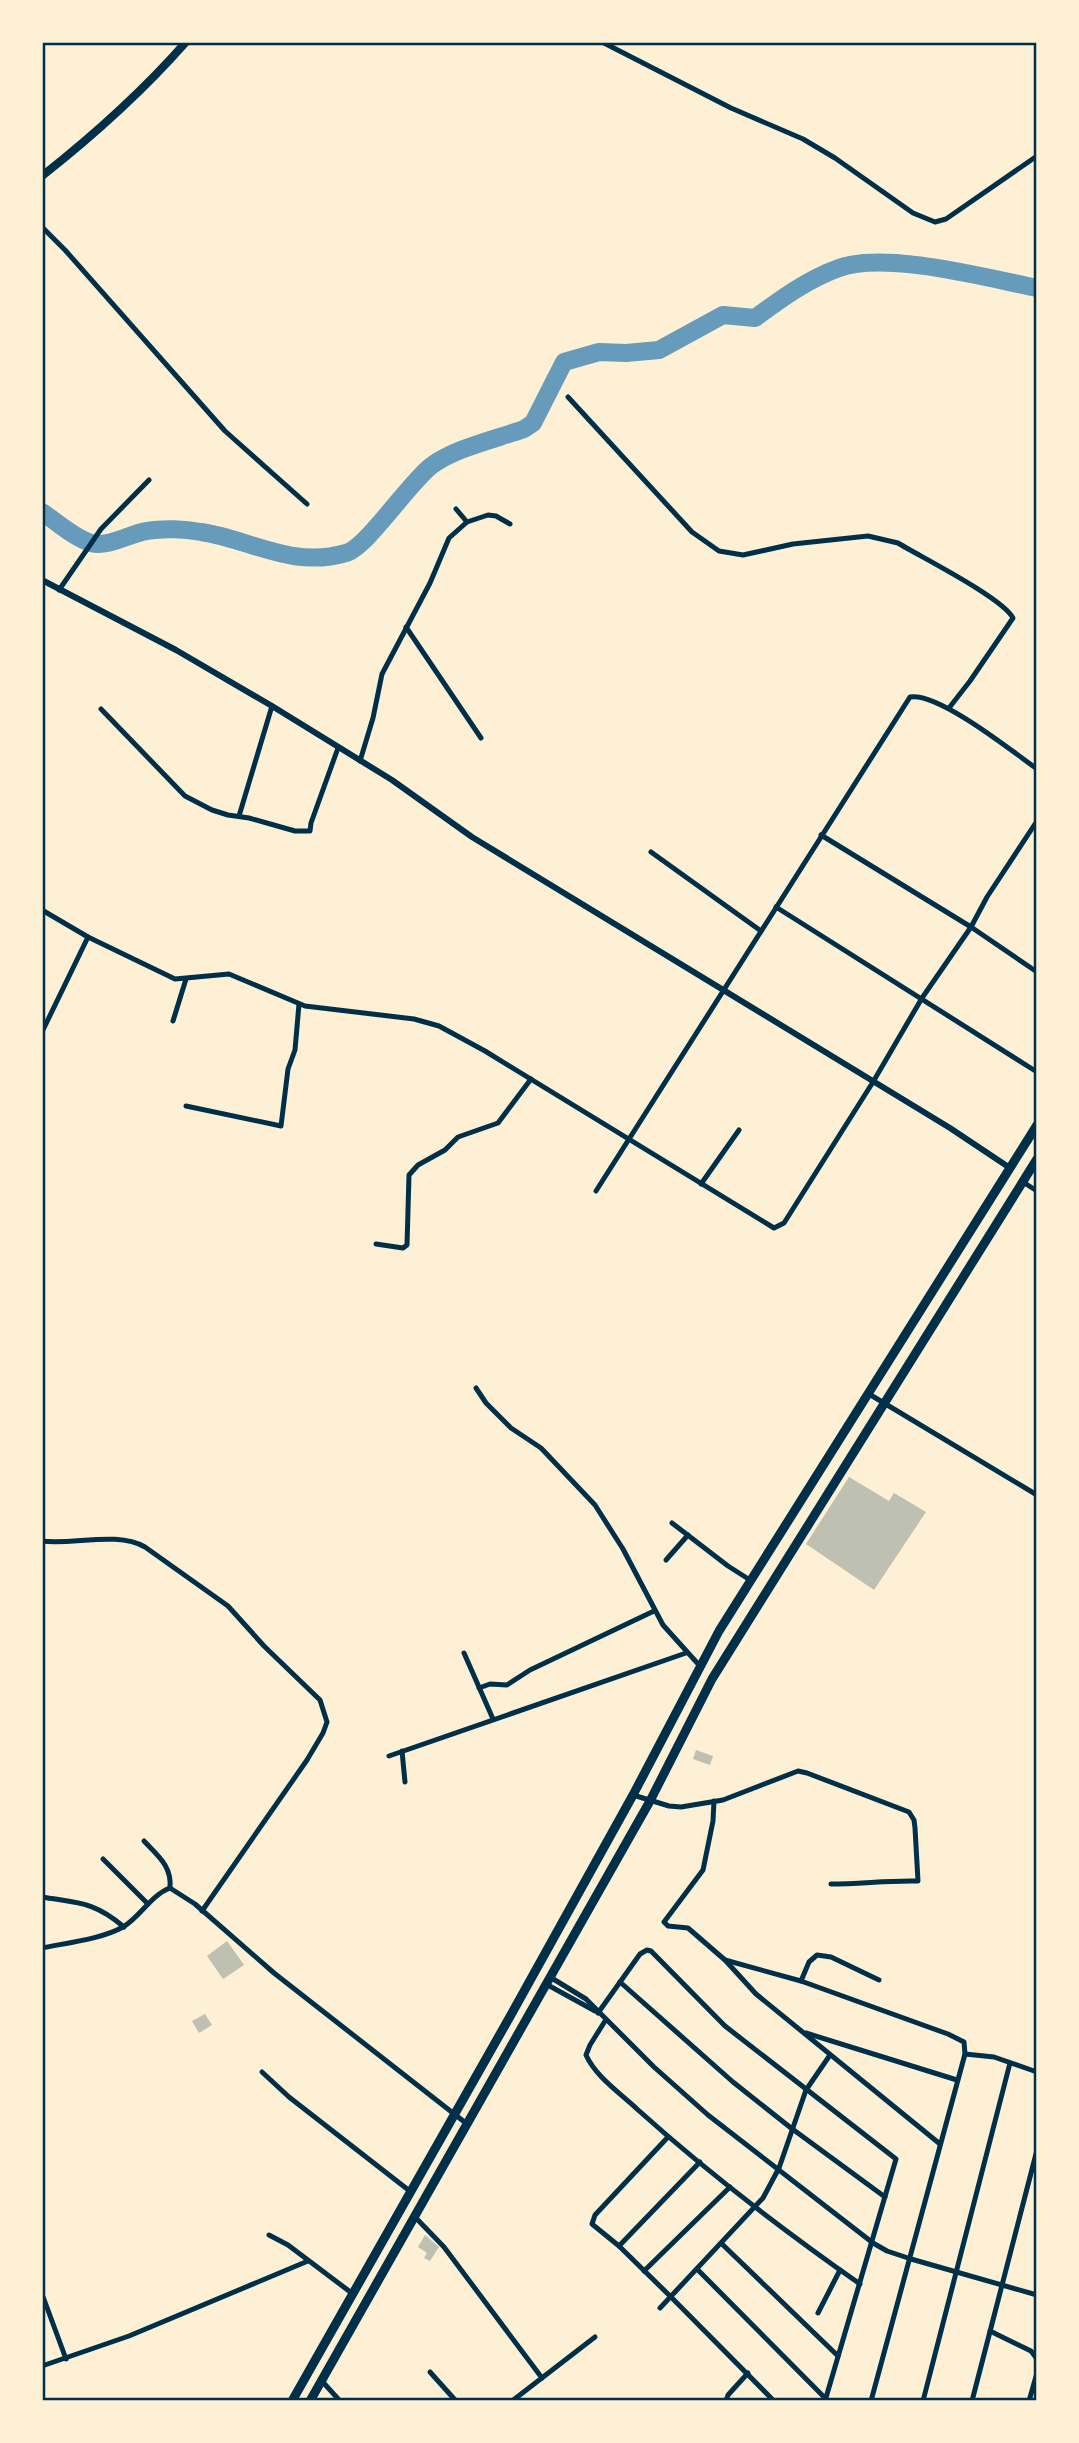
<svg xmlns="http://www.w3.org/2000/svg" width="1079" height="2443" font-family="'Alegreya Sans',sans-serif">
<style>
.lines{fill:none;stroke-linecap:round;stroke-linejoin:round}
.river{stroke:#669bbc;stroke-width:18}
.building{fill:#bec0b2}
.minor{stroke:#003049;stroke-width:5}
.tertiary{stroke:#003049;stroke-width:6}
.primary{stroke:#003049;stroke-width:8}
.trunk{stroke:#003049;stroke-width:9}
.neatline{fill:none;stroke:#003049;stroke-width:2.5}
</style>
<rect width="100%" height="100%" fill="#fdf0d5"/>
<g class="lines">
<path class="river" d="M42,512c15,10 32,26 49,31 17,5 40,-10 56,-12 16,-3 38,-2 54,1 49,7 90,37 145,21 21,-6 62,-69 85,-87 24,-18 65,-27 93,-37l9,-6 31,-61 35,-10 27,1 33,-3 64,-35 32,3c26,-19 53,-39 84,-50 47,-17 148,10 198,20"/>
</g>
<g class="building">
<path d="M849,1477l40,24 5,-8 32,19 -52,78 -68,-46z"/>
<path d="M696,1750l17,6 -3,9 -17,-6z"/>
<path d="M227,1941l17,24 -21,14 -16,-23z"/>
<path d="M205,2014l7,11 -13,8 -7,-12z"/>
<path d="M425,2235l14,12 -9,14 -6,-3 3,-5 -9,-6z"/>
</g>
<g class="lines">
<g class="minor">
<path d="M602,42l129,66 72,31 32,19 78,55 22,9 11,-3 91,-63"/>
<path d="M42,227l23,23 160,181 82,73"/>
<path d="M568,397l124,135 27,19 24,4 50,-11 75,-8 30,7c23,14 105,55 115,75l-43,63 -21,27"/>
<path d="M456,509l11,13"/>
<path d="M59,590l42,-61 48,-49"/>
<path d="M406,627l75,111"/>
<path d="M101,709l84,87 27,14 16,5 21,3 46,13h15l1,-8 27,-75"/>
<path d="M360,761l13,-43 9,-44 48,-91 19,-45 18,-16 21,-7 8,1 14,8"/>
<path d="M239,816l33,-110"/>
<path d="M821,835l150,92 66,45"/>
<path d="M651,852l110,79"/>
<path d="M776,907l261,165"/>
<path d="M42,910l46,27 87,42 54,-5 76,32 109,13 25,7 46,25 289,177 10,-5 89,-141 49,-84 49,-71 16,-30 50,-76"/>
<path d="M173,1021l13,-42"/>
<path d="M42,1032l46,-95"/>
<path d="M186,1106l95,20 7,-57 7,-19 4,-46"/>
<path d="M1023,1182l14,9"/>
<path d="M701,1184l38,-54"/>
<path d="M596,1191l314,-494c28,-5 102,54 127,72"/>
<path d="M376,1244l27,4 4,-3 2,-70 9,-10 27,-15 13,-13 40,-14 33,-44"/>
<path d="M476,1388l10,15 25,25 30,20 54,57 28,44 40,76 36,40"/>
<path d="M869,1394l168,101"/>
<path d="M672,1523l56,43 22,14"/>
<path d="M42,1541c32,4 75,-10 103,6l83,59 36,40 56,54 7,22 -4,11 -16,27 -105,151"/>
<path d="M666,1560l22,-25"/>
<path d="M464,1653l29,66"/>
<path d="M479,1688l11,-4 17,1 23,-15 124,-59"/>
<path d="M402,1751l3,31"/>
<path d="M389,1756l297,-103"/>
<path d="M633,1795l36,11 12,1 42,-7 75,-29 9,2 102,39 5,8 1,8 3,53c-29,-1 -57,3 -87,3"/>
<path d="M714,1801l-1,20 -10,49 -39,52 4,4 20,2 37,32 31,34 184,150"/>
<path d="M144,1841c14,15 28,25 26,47"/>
<path d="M103,1859l45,45"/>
<path d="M170,1888l25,16 79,69 193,151"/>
<path d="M42,1897c35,6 52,4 82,30"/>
<path d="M42,1948c24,-5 60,-9 81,-21 17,-10 28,-32 47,-39"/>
<path d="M725,1960l76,21 147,53 16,8 1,12 -94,347"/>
<path d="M550,1977l36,22 68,68 54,48 165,128 14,8 24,8 126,36"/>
<path d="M801,1981l8,-19 8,-7 14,2 48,23"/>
<path d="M620,1982l113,100 58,46 94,69"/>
<path d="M546,1984l49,27"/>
<path d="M598,2013l42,-59 7,-4 4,1 74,75 171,133 -71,242"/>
<path d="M605,2021l-15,24 -4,10c10,22 34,38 51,54 70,63 146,121 223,175"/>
<path d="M806,2033l151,47"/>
<path d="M965,2054l29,3 43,15"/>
<path d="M262,2072l27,25 122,95"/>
<path d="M668,2137l-73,78 -3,9 27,22 52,51 103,104"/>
<path d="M415,2217l29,30 98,131"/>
<path d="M269,2235l19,10 65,49"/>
<path d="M722,2244l116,112"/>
<path d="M619,2246l81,-84"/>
<path d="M698,2270l128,129"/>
<path d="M644,2271l86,-84"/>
<path d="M42,2294l24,65"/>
<path d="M660,2308l103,-110 16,-30 27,-78 24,-35"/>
<path d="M818,2313l22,-43"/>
<path d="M990,2331l41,20 6,8"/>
<path d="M42,2366l87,-30 179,-75"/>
<path d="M430,2372l26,29"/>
<path d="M321,2380l19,21"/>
<path d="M512,2401l83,-64"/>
<path d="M726,2401l2,-6 20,-22"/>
<path d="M923,2401l87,-338"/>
<path d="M972,2401l65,-251"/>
<path d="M1029,2401l8,-28"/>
</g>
<path class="tertiary" d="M42,580l134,70 96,56 120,74 80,57 478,291 60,40"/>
<path class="primary" d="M42,176c52,-41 100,-84 144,-134"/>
<g class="trunk">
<path d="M292,2401l220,-388 121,-218 86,-164 318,-506"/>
<path d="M310,2401l340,-600 62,-122 325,-520"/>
</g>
</g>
<rect width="1079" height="2443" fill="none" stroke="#fdf0d5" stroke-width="88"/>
<rect x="44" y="44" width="991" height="2355" class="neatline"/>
</svg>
